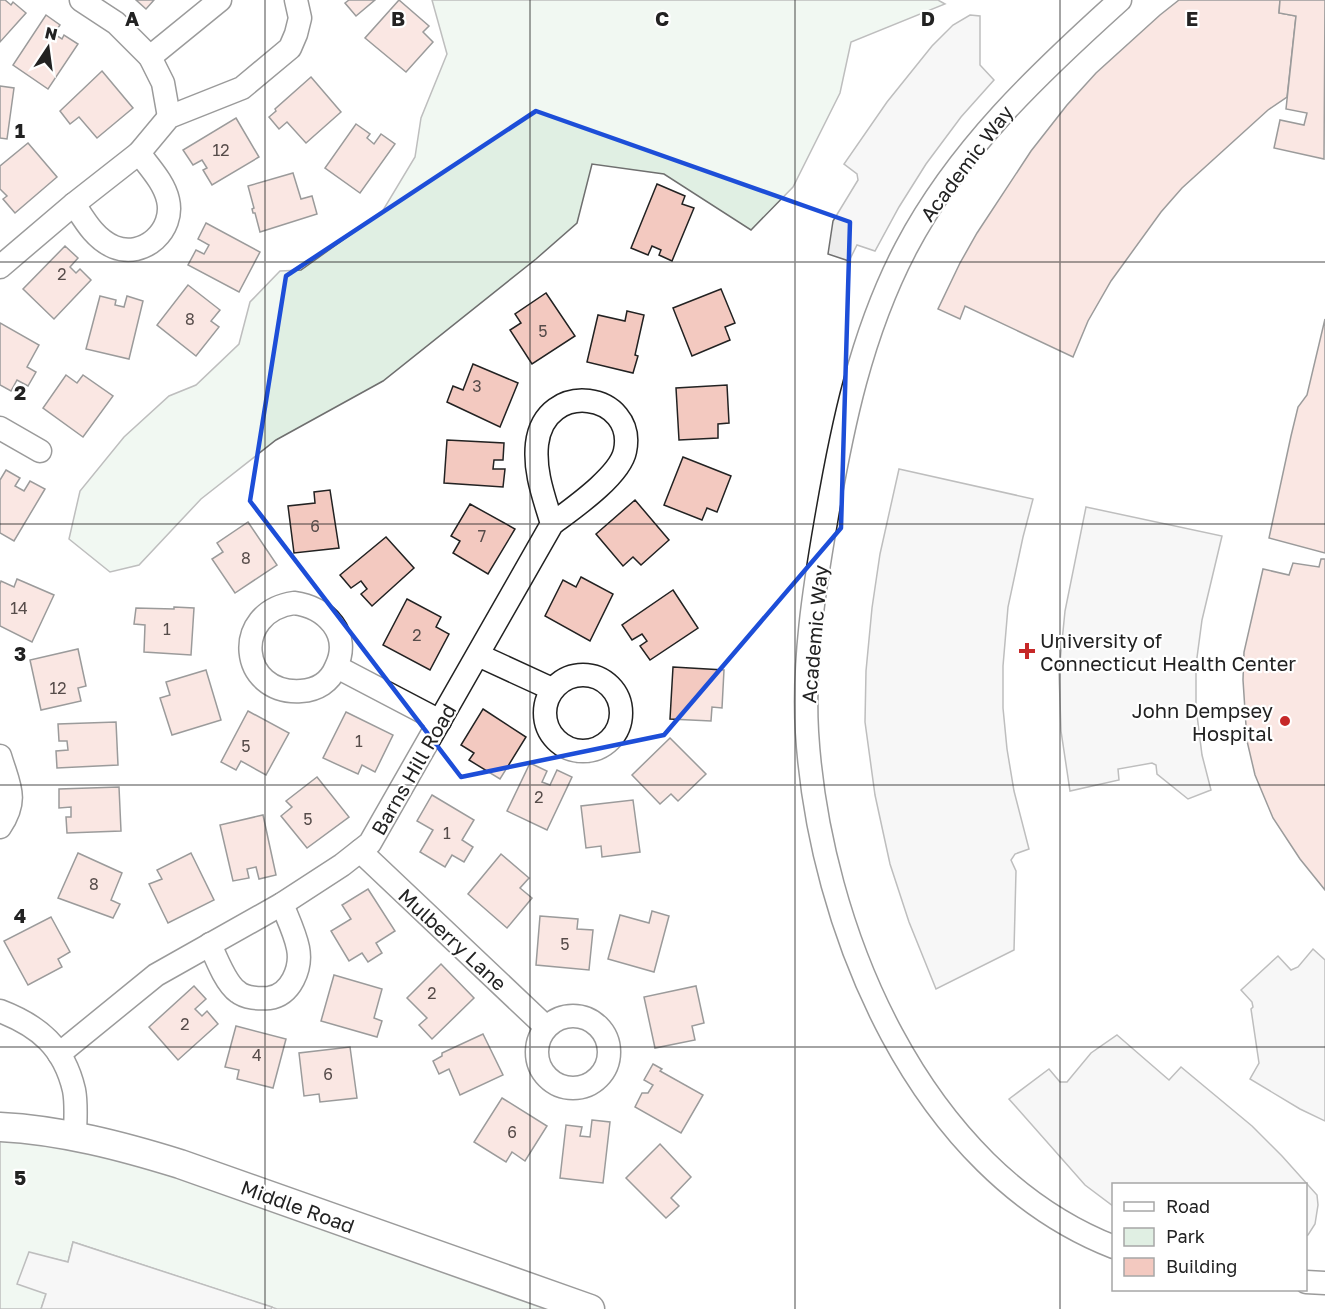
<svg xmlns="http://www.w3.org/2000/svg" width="1325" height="1309" font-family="'Golos Text',sans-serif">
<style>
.green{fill:#e0efe3;stroke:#6f6f6f;stroke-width:1.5}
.parking{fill:#ededed;stroke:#6f6f6f;stroke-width:1.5}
.building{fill:#f3c9c0;stroke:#222;stroke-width:1.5}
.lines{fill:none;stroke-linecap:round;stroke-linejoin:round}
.minor-casing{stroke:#222;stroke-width:25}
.tertiary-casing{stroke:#222;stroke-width:31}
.minor{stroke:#fff;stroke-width:22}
.tertiary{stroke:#fff;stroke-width:28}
.marked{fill:none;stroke:#1d4ed8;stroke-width:4.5;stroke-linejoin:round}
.grid{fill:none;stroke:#222;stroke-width:1.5;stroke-opacity:0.55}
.poi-dot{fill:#c62828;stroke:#fff;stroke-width:2}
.labels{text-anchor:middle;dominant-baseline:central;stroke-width:4.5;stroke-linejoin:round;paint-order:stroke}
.number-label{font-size:16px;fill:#564c4a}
.street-label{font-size:20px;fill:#222;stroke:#fff}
.poi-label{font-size:20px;fill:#222;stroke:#fff;text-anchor:start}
.grid-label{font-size:20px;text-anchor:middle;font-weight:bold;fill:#222;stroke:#fff;stroke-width:4.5;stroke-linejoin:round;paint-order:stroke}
</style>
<rect width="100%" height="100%" fill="#fff"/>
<g class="green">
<path d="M432,0h506l7,4 -94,38 -11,51 -47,94 -42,43 -87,-56 -72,-10 -15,59 -41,36 -153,122 -107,59 -75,59 -62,66 -29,7 -41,-33 11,-48 44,-54 45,-41 27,-11 43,-41 11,-42 30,-31 21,-1 81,-58 33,-55 6,-39 26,-64z"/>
<path d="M0,1127l75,11 515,171h-313l-204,-67 -5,20 -39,-9 17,41 -5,15h-41z"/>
</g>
<g class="parking">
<path d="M970,15l10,1v49l14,15 -33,37 -35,47 -27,43 -24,44 -18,-6 -8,16 -21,-7 5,-33 25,-41 -1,-6 -13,-10 43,-62 45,-56 21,-21z"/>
<path d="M899,469l134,30 -10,38 -15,70 -5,59v42l4,41 7,42 15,58 -14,5 -4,6 5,11 -2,79 -78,39 -27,-67 -19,-58 -15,-69 -10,-73 1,-51 6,-63 8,-54z"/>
<path d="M1086,507l136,29 -20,84 -6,45v42l6,48 9,35 -23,9 -31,-25 -1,-9 -4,-2 -34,6 1,11 -49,11 -9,-60 -2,-59 6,-61z"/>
<path d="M1313,949l12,11v161l-25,-12 -50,-30 9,-16 -8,-54 2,-2 -1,-5 -11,-12 37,-34 13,14 7,-3z"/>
<path d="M1117,1035l52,45 12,-13 71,59 30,30 35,39 1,10 -3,19 -7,11 -2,1v-52h-192l-1,22 -28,-21 -76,-86 40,-30 11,13h7l24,-29z"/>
<path d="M73,1242l199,65 -1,2h-230l5,-15 -29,-10 12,-32 39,10z"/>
</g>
<g class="building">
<path d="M0,0h5l6,5 2,-3 13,11 -26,29z"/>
<path d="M136,0h18l-8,9z"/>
<path d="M349,0h26l-19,16 -11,-13z"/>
<path d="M399,0l30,26 -6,6 10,10 -27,30 -41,-34z"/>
<path d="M1179,0h101l-1,13 17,3 -9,81 -19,13 -86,78 -21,24 -50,69 -23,40 -15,36 -108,-51 -5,13 -22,-10 22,-46 17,-30 54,-82 36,-46 29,-32 64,-58z"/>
<path d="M1280,0h45l-1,159 -50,-11 6,-28 24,5 3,-12 -21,-4 10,-93 -17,-3z"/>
<path d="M46,15l14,10 -6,9 8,5 2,-4 14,9 -30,45 -35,-24z"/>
<path d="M102,71l31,37 -36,30 -18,-21 -9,7 -10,-13z"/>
<path d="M311,77l30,35 -35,31 -19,-21 -8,7 -10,-12 7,-6 -1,-2z"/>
<path d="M0,86l14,2 -7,51 -7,-1z"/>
<path d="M236,118l23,39 -47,28 -9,-15 4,-2 -5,-8 -9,5 -10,-15z"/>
<path d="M356,124l14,10 -3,4 7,6 7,-10 14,10 -35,49 -35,-25z"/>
<path d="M28,143l29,34 -42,36 -12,-14 4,-3 -7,-7v-23z"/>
<path d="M293,173l8,26 11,-3 5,18 -57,18 -5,-19h-2l-1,-4 2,-1 -6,-22z"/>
<path d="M657,184l28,12 -3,8 12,4 -22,53 -13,-6 2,-5 -9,-4 -4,9 -17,-7z"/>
<path d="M206,223l54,29 -21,40 -51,-27 8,-15 8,4 5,-9 -11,-6z"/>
<path d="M65,246l13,12 -8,9 6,6 4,-4 11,11 -37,39 -31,-30z"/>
<path d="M188,285l32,25 -9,11 8,6 -23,29 -39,-31z"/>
<path d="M721,289l14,34 -10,4 5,13 -38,16 -19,-48z"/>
<path d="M546,293l29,43 -43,28 -22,-34 11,-7 -6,-9z"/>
<path d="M100,296l16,4 -1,5 9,2 3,-11 16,5 -14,58 -43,-10z"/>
<path d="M627,311l17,4 -9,40 3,1 -5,17 -46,-11 11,-47 27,6z"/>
<path d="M1325,319v234l-56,-15 22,-102 7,-29 9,-12z"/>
<path d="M0,323l39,22 -12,22 9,5 -8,14 -11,-6 -6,11 -11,-6z"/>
<path d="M473,364l45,19 -18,44 -53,-25 6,-16 10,4z"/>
<path d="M66,375l11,8 6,-8 30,21 -30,41 -40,-29z"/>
<path d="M727,385l2,38 -11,1v14l-39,2 -3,-52z"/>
<path d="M447,440l57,3 -1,17h-9l-1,9h12l-2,18 -59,-4z"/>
<path d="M683,457l48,19 -14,36 -10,-4 -5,12 -38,-15z"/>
<path d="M6,470l14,8 -5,8 9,5 6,-10 15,8 -31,52 -14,-8v-53z"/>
<path d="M330,490l9,58 -45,5 -6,-47 27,-3 -1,-11z"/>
<path d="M635,500l34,40 -28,25 -8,-8 -10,9 -27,-32z"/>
<path d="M470,504l45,25 -27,45 -35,-21 7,-12 -9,-5z"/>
<path d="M248,522l29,43 -42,28 -23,-34 11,-7 -6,-9z"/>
<path d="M386,537l28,31 -42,38 -11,-12 6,-5 -6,-8 -10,7 -11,-13z"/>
<path d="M1321,559h4v331l-25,-31 -27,-41 -18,-43 -8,-34 -4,-61 1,-28 19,-83 26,6 4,-12 26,4z"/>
<path d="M581,577l32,17 -23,47 -45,-25 18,-36 13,7z"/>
<path d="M17,579l37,16 -22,47 -32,-16v-42l1,-3 13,6z"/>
<path d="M673,590l25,38 -48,32 -10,-14 7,-5 -5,-7 -10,6 -10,-15z"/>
<path d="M407,599l34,18 -5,10 13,7 -19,36 -47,-25z"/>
<path d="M174,607l20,1 -3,47 -47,-3 1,-27 -11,-1 2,-16 38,1z"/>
<path d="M78,649l8,37 -8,2 3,13 -40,9 -11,-50z"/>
<path d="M673,667l51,3 -2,38 -10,-1 -1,14 -41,-2z"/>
<path d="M206,670l15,50 -49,15 -12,-37 10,-3 -4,-13z"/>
<path d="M483,709l43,28 -26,42 -31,-19 5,-7 -13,-8z"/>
<path d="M248,711l41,22 -23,42 -25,-14 -5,9 -15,-8z"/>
<path d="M346,712l47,23 -18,37 -13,-7 -4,9 -35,-16z"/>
<path d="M116,722l2,43 -61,3 -1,-17 12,-1 -1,-9h-8l-1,-17z"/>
<path d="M670,738l36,36 -28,27 -7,-7 -11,10 -28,-29z"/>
<path d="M530,763l17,8 -5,11 8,3 7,-15 15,7 -25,53 -40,-19z"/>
<path d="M317,777l32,40 -42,31 -26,-32 11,-9 -6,-6z"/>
<path d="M119,787l2,44 -54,2 -1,-16h5v-10l-12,1v-19z"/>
<path d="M432,795l42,25 -12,20 11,7 -9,15 -12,-7 -7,12 -25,-15 13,-22 -16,-9z"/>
<path d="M633,800l7,52 -38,5 -1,-11 -15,2 -5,-42z"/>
<path d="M263,815l13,60 -17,4 -3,-12 -9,2 2,9 -16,3 -13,-56z"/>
<path d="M78,853l44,20 -11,27 9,4 -7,14 -55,-20z"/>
<path d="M191,853l23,47 -46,23 -19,-39 13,-5 -5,-9z"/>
<path d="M501,854l28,24 -9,10 12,10 -25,30 -39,-34z"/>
<path d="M368,889l27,42 -19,12 6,10 -14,9 -6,-9 -13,8 -18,-30 20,-12 -9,-14z"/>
<path d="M652,911l17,5 -15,56 -46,-13 12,-44 29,8z"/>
<path d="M540,916l38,3 -1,10 16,1 -4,40 -53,-5z"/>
<path d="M51,917l19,35 -12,7 4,8 -34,18 -24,-44z"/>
<path d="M441,964l33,34 -42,41 -13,-14 8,-7 -20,-20z"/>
<path d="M334,975l48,14 -8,29 8,3 -5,16 -56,-16z"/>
<path d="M194,986l12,13 -11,10 7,7 5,-5 11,13 -40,36 -29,-33z"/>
<path d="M696,986l8,37 -12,3 3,14 -40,8 -11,-51z"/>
<path d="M236,1026l50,13 -13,49 -36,-9 2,-9 -14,-3z"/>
<path d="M483,1034l20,41 -43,20 -11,-26 -10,5 -6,-13 9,-5v-3z"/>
<path d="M350,1047l7,51 -37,4 -1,-8 -15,2 -5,-43z"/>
<path d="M653,1064l9,5 -2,2 43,24 -22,38 -46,-26 7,-14h6l5,-8 -9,-5z"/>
<path d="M502,1098l45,28 -22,35 -13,-9 -6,10 -32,-20z"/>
<path d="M592,1120l18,2 -7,61 -43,-5 6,-53 16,2 -2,9 10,1z"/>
<path d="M660,1144l31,33 -20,21 8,8 -13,12 -40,-40z"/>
</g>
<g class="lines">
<defs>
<g id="minor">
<path d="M81,0l35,23 34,34"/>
<path d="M169,117l-6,-34 -13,-26 70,-57"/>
<path d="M74,204c11,17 21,35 40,43 30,12 61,-17 54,-47 -4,-18 -19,-33 -29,-47"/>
<path d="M0,267l74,-63 65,-51 30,-36 73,-29 48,-40 6,-14 4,-16 -4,-18"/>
<path d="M0,428l40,23"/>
<path d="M294,603c32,4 58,31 42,64 -6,15 -19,23 -35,24 -62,4 -70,-79 -7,-88z"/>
<path d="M478,655l74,34"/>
<path d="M337,667l103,54"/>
<circle cx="583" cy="713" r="38"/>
<path d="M0,756c9,30 19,43 0,71"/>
<path d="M360,851l186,176"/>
<path d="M210,944c6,14 16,40 28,48 7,6 22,7 31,6 22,-3 33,-30 29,-50 -3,-15 -10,-29 -16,-44"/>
<path d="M0,1011c39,15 64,36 74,79 3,15 1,32 1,48"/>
<circle cx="573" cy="1052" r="36"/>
<path d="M59,1054l97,-79 126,-71 60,-39 28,-22 182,-319c20,-15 68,-48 73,-73 12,-58 -80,-73 -88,-7 -3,28 7,53 15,80"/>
<path d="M1114,1247c-195,-76 -295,-319 -307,-515 -4,-71 7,-142 19,-211 16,-94 35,-187 80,-273 52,-99 132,-174 214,-248"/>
<path d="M1306,1282l19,1"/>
</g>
<path id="tertiary" d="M0,1127c61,3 122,19 180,37l410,145"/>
</defs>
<use href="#minor" class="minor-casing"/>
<use href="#tertiary" class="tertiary-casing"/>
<use href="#minor" class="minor"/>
<use href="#tertiary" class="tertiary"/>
</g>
<path d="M0 0H1325V1309H0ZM536,111l314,111 -9,306 -177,207 -203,42 -211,-276 36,-225z" fill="#fff" fill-opacity=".55" fill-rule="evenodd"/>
<path class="marked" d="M536,111l314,111 -9,306 -177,207 -203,42 -211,-276 36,-225z"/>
<path class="grid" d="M265,0v1309M530,0v1309M795,0v1309M1060,0v1309M0,262h1325M0,524h1325M0,785h1325M0,1047h1325"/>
<g class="poi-dot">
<path d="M1024 642h6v6h6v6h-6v6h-6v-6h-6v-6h6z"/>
<circle cx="1285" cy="721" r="6"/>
</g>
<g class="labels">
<g class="number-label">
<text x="221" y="150">12</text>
<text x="62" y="274">2</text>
<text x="190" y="319">8</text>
<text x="543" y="331">5</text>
<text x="477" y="386">3</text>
<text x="315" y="526">6</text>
<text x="482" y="536">7</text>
<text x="246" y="558">8</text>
<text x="19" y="608">14</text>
<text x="167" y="629">1</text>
<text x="417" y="635">2</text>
<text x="58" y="688">12</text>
<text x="359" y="741">1</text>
<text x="246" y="746">5</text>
<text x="539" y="797">2</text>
<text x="308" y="819">5</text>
<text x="447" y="833">1</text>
<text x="94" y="884">8</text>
<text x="565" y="944">5</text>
<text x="432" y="993">2</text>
<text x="185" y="1024">2</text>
<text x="257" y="1055">4</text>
<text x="328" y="1074">6</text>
<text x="512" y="1132">6</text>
</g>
<g class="street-label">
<text transform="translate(966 163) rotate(-53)">Academic Way</text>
<text transform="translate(814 634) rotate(-85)">Academic Way</text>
<text transform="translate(413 769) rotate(-60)">Barns Hill Road</text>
<text transform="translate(453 939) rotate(43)">Mulberry Lane</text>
<text transform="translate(298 1206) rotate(20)">Middle Road</text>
</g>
<g class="poi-label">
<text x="1040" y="640">University of<tspan x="1040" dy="23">Connecticut Health Center</tspan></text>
<text x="1273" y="710" text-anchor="end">John Dempsey<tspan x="1273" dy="23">Hospital</tspan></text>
</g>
</g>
<g class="grid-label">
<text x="132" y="26">A</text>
<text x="398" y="26">B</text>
<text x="662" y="26">C</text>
<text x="928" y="26">D</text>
<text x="1192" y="26">E</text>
<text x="20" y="138">1</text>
<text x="20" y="400">2</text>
<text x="20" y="661">3</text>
<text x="20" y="923">4</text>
<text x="20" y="1185">5</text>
</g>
<rect x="1112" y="1183" width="195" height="108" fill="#ffffff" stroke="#a7a7a7" stroke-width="1.5"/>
<rect x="1124" y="1202" width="30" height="9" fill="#ffffff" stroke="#a7a7a7" stroke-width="1.5"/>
<text x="1166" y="1213" font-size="18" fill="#222222">Road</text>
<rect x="1124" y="1228" width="30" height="18" fill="#e0efe3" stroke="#a7a7a7" stroke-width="1.5"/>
<text x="1166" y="1243" font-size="18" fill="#222222">Park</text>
<rect x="1124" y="1258" width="30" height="18" fill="#f3c9c0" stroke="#a7a7a7" stroke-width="1.5"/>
<text x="1166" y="1273" font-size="18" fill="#222222">Building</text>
<g transform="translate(48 48) rotate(13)" stroke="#ffffff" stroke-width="4.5" paint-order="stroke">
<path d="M0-4.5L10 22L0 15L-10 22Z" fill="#222222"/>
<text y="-9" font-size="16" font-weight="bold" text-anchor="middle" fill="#222222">N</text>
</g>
</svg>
